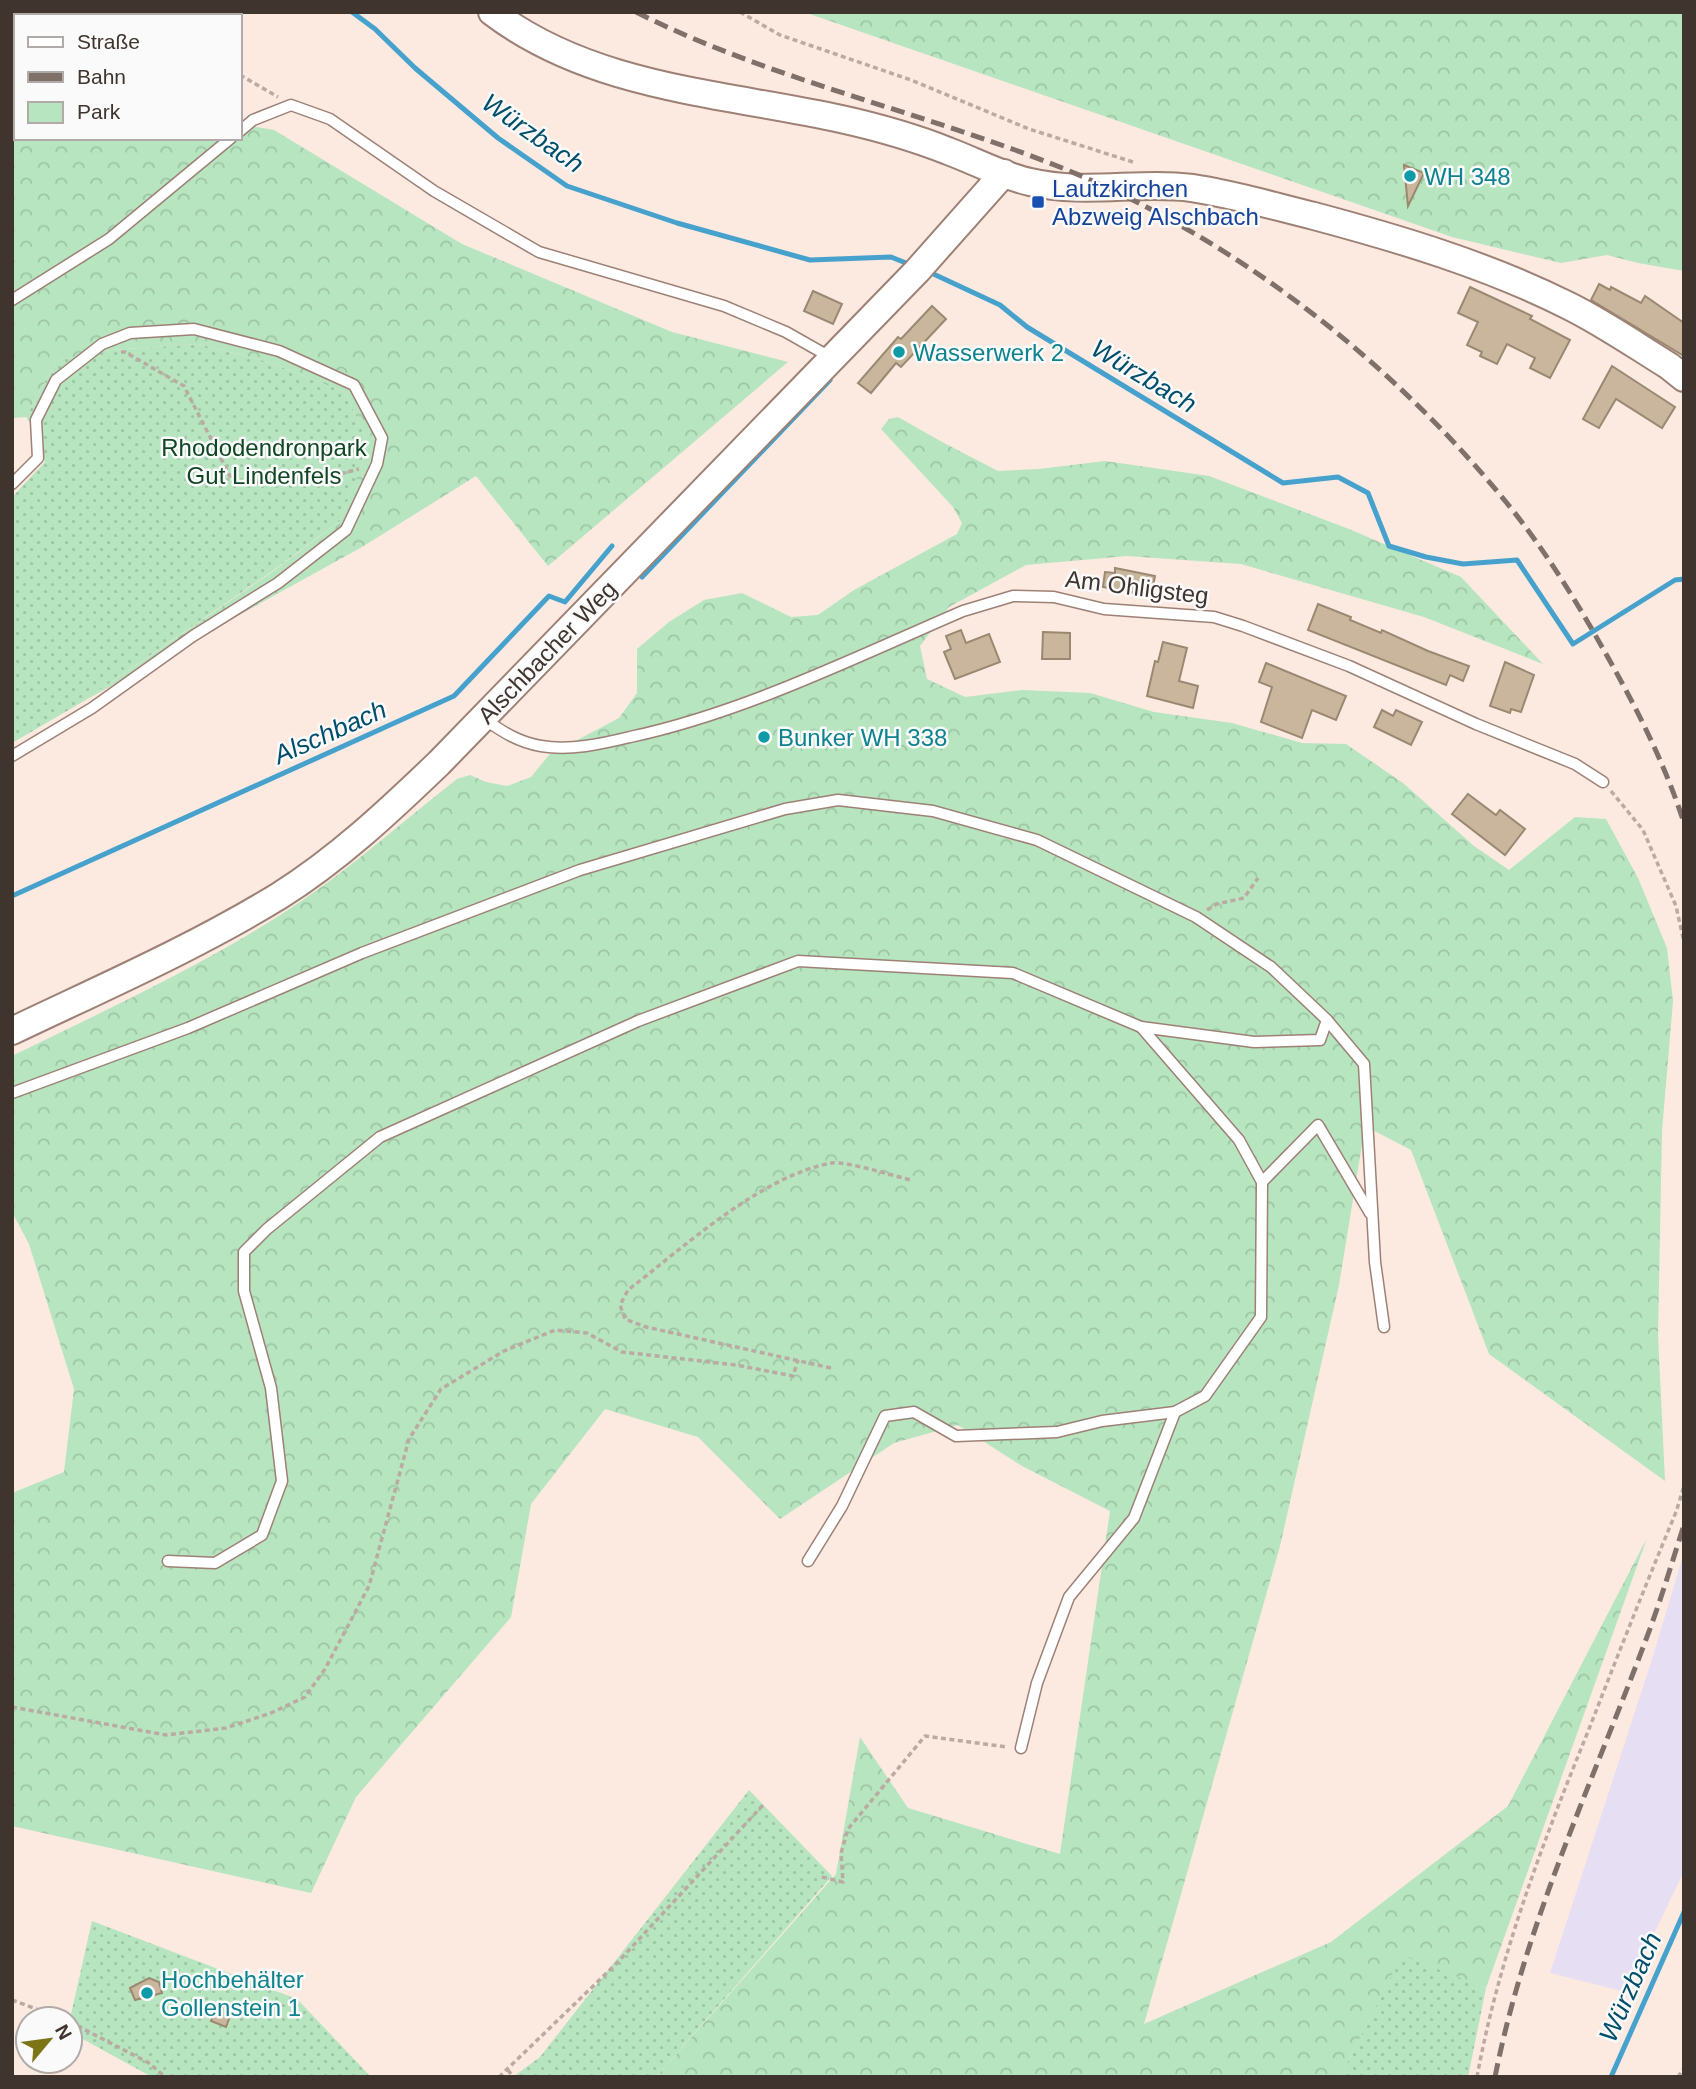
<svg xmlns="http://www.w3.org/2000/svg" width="1696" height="2089" font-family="Helvetica,sans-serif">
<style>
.industrial{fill:#e6dff4}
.green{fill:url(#green-dots)}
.forest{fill:url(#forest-crowns)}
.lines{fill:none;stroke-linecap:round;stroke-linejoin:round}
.stream{stroke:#46a2cd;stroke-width:5}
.building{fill:#c9b69d;stroke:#9a8871;stroke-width:2}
.lane-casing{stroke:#9d8175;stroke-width:13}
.secondary-casing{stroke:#9d8175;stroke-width:30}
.path{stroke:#baaaa2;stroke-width:3.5;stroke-dasharray:5 3.5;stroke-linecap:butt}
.lane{stroke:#fff;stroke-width:10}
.secondary{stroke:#fff;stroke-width:26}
.rail{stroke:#7f706a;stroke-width:5;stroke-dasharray:14 7;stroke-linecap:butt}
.culture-dot{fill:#0f9aa8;stroke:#fafafa;stroke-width:2.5}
.transit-dot{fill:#1a4fb4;stroke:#fafafa;stroke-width:2.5}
.labels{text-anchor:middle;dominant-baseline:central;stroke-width:5;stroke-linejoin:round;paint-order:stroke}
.culture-label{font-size:24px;fill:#0d838f;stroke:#fafafa;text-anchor:start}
.transit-label{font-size:24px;fill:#164399;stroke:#fafafa;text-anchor:start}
.park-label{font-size:24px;fill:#104623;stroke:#fafafa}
.street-label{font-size:24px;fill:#40342f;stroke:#fafafa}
.water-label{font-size:26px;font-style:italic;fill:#004e6b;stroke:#fafafa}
</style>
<defs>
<pattern id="green-dots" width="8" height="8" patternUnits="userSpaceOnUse" patternTransform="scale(1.75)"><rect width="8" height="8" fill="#b6e5c0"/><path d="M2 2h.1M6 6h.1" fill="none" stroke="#9ec5a5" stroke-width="1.8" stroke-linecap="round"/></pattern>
<pattern id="forest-crowns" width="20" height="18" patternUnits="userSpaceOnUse" patternTransform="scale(1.75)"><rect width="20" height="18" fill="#b6e5c0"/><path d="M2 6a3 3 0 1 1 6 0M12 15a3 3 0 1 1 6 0" fill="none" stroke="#9ec5a5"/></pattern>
</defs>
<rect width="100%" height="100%" fill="#fce9e0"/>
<path class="industrial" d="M1684,1552v319l-58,121 -76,-19 104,-320z"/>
<g class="green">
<path d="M198,344l71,18 76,30 24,53 -29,76 -69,51 -187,129 -72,42v-246l33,-35 -8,-28 -11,-17 30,-56 42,-10z"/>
<path d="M749,1790l83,86 -176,201h-143l27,-20z"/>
<path d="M92,1921l205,78 74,78h-219l-82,-45v-13z"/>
<path d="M1402,1954l84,34 -18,89h-128z"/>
</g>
<g class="forest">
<path d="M12,12h159l2,4h-157v122h224v-14l34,6 188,114 210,88 116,30 -240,204 -72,-90 -114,71 -278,154 188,-129 68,-51 29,-76 -24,-53 -76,-30 -71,-18 -100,7 -42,10 -30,56 -14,1z"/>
<path d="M804,12h880v259l-46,-8 -31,-8 -46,8 -109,-26z"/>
<path d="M898,417l44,25 56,29 41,-2 66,-8 104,15 140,53 112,48 82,87 -119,-47 -183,-53 -114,-8 -101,9 -77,42 -29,39 7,33 38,18 57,-7 68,3 64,19 78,11 70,20 44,1 57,39 71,63 35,24 66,-53 31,2 32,59 29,70 6,53 -11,130 -4,204 7,146 -176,-127 -78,-204 -46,-24 -26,159 -59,261 -136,478 187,-82 177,-136 139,-268 -161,450 -84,-33 -62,122h-684l180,-203 24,-137 48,71 152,46 50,-343 -88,-45 -64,-41 -64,18 -114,76 -82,-82 -93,-28 -74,95 -20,113 -155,180 -45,96 -299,-67v-333l52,-21 10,-83 -45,-145 -17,-32v-156c106,-52 216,-101 312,-171 45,-33 88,-71 133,-106l13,-4 16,7 21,4 24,-9 18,-22 70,-37 18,-25v-44l32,-27 35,-22 38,-7 49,24 27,-2 36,-25 103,-56 5,-11 -9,-16 -72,-78 8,-10z"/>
</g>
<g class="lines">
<g class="stream">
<path d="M352,12l23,17 40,39 83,70 69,48 110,37 133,37 81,-3 20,8"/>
<path d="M927,271l73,34 27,22 256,156 55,-6 30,16 21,53 37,11 37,7 54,-4 56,84 102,-64 9,-1"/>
<path d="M642,577l188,-197"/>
<path d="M12,896l442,-200 95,-100 16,6 47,-56"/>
<path d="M1611,2077l73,-165"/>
</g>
</g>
<g class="building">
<path d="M1404,165l20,8 -16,33z"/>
<path d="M1599,284l11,6 1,-3 30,16 4,-7 39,27v33l-93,-56z"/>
<path d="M1470,287l62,29 -2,3 40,21 -20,38 -20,-10 5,-10 -28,-14 -10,20 -17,-8 2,-4 -15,-7 11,-23 -20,-9z"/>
<path d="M813,291l29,13 -9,20 -29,-13z"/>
<path d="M932,306l14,13 -45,48 -5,-4 -25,30 -13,-10 40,-46 3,2z"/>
<path d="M1612,366l63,41 -13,21 -46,-29 -17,29 -16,-9z"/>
<path d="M1115,568l40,8 -4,20 -48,-9 2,-15 10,1z"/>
<path d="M1318,604l33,13 -1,3 31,13 1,-3 46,21 41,15 -6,15 -13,-6 -4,10 -138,-55z"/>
<path d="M961,630l5,13 23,-9 11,28 -45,17 -11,-27 7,-3 -5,-13z"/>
<path d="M1043,632l27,1v26h-28z"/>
<path d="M1163,642l24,6 -8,33 19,5 -5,22 -46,-12 8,-35 3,1z"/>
<path d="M1505,662l29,13 -13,37 -10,-3 -1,4 -20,-7z"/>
<path d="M1266,663l80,33 -10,24 -24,-10 -10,28 -41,-16 11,-35 -13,-5z"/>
<path d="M1382,710l11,6 3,-6 26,12 -11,23 -37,-18z"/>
<path d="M1468,794l28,21 4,-5 25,19 -20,26 -53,-41z"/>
<path d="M149,1978l10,4 3,11 -27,7 -5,-12z"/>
<path d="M219,2002l14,6 -7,19 -15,-6z"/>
</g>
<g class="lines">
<defs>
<g id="lane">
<path d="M240,131l13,-11 38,-15 39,14 104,72 105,61 185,54 62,26 44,25"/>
<path d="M12,300l97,-61 122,-101"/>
<path d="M12,484l26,-26 -2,-38 20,-40 46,-36 28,-11 64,-4 85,22 75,34 28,53 -5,26 -31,66 -68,53 -85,53 -101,72 -80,48"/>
<path d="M484,719c19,13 34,23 57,27 29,5 60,-2 89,-9 113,-24 226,-80 333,-126l50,-15 41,1 50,12 110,8 29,9 106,40 127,58 99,40 28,18"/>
<path d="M1327,1020l37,44 11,198 9,65"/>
<path d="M12,1093l176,-65 174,-75 218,-83 205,-61 53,-9 95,11 104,29 159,77 75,50 56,53 -7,20 -66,2 -113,-15 98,113 23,42 -1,135 -56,79 -30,16 -73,9 -45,11 -101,4 -42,-24 -29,4 -43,90 -34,55"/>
<path d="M1262,1182l56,-57 52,88"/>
<path d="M168,1561l47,2 47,-28 20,-54 -11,-93 -27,-97v-39l23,-23 113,-92 258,-116 160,-60 215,12 128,54"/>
<path d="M1021,1748l16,-65 32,-86 65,-79 41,-106"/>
</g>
<g id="secondary">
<path d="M492,12c100,76 230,81 349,107 36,8 72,18 107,32 27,10 54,25 82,31 56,13 108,-1 162,6 41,6 81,18 122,28 86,23 173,49 253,89 35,17 68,40 102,61l15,12"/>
<path d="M12,1031c90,-43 182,-83 267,-135 59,-37 110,-85 160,-133l478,-492 87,-98"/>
</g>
</defs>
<use href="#lane" class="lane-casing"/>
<use href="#secondary" class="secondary-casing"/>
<g class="path">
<path d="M191,12l2,4"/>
<path d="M740,12l40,23 131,45 118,49 107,34"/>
<path d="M240,75l38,22"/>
<path d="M121,352h4l59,34 50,98 91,-6 34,-9"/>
<path d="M1611,791l32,39 33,76 8,36"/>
<path d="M1207,910l10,-6 27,-6 14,-20"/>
<path d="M831,1368l-185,-41 -21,-8 -5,-14 8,-15c56,-43 134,-115 204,-127 15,-2 62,13 79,17"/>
<path d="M12,1707l154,28 60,-7 45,-15 34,-16 20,-28 44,-83 40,-147 32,-50 63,-38 51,-21 32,3 35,19 114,13 57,11 5,-16"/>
<path d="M822,1877l21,5 -2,-29 7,-24 77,-93 82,11"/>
<path d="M12,2000l51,19"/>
<path d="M70,2022l79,41 16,14"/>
<path d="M508,2070l5,7"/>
<path d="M499,2077l118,-114 146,-158"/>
<path d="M1477,2077c22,-120 66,-235 112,-348 28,-72 57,-145 87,-217l8,-26"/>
<path d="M1678,2077l6,-9"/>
</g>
<use href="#lane" class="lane"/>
<use href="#secondary" class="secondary"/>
<g class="rail">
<path d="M636,12c131,66 275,97 411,150 177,68 340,194 459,340 36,44 68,95 96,145 32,56 62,114 82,176"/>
<path d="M1495,2077c31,-157 101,-302 156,-451 12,-33 22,-67 33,-101"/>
</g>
</g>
<g class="culture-dot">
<circle cx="1410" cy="176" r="7"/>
<circle cx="899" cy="352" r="7"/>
<circle cx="764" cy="737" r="7"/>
<circle cx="147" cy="1993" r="7"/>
</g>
<rect class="transit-dot" x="1031" y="195" width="14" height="14" rx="3.5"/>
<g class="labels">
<g class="culture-label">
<text x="1424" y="176">WH 348</text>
<text x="913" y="352">Wasserwerk 2</text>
<text x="778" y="737">Bunker WH 338</text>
<text x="161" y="1979">Hochbehälter<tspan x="161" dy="28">Gollenstein 1</tspan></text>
</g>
<g class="transit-label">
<text x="1052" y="188">Lautzkirchen<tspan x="1052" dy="28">Abzweig Alschbach</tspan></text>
</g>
<g class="park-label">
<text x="264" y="447">Rhododendronpark<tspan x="264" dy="28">Gut Lindenfels</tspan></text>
</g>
<g class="street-label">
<text transform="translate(1137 587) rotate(7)">Am Ohligsteg</text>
<text transform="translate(547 652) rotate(-46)">Alschbacher Weg</text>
</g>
<g class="water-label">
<text transform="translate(533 133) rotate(35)">Würzbach</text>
<text transform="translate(1144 376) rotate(31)">Würzbach</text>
<text transform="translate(330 732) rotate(-24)">Alschbach</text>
<text transform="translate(1630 1987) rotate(-66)">Würzbach</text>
</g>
</g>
<rect width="1696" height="2089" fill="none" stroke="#40342f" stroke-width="28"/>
<rect x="14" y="14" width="228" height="126" fill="#fafafa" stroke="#b0aba9" stroke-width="2"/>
<rect x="28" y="37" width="35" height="10" fill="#ffffff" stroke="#b0aba9" stroke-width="2"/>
<text x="77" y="49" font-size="21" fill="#40342f">Straße</text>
<rect x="28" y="72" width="35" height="10" fill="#7f706a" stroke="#b0aba9" stroke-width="2"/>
<text x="77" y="84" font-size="21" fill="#40342f">Bahn</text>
<rect x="28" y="102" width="35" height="21" fill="#b6e5c0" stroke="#b0aba9" stroke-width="2"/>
<text x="77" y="119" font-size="21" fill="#40342f">Park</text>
<g transform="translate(49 2040) rotate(61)"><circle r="33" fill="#fafafa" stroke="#b0aba9" stroke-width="2"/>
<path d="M0-5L12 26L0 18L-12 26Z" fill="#7c7518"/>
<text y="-10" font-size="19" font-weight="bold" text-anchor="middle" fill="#40342f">N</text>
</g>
</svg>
